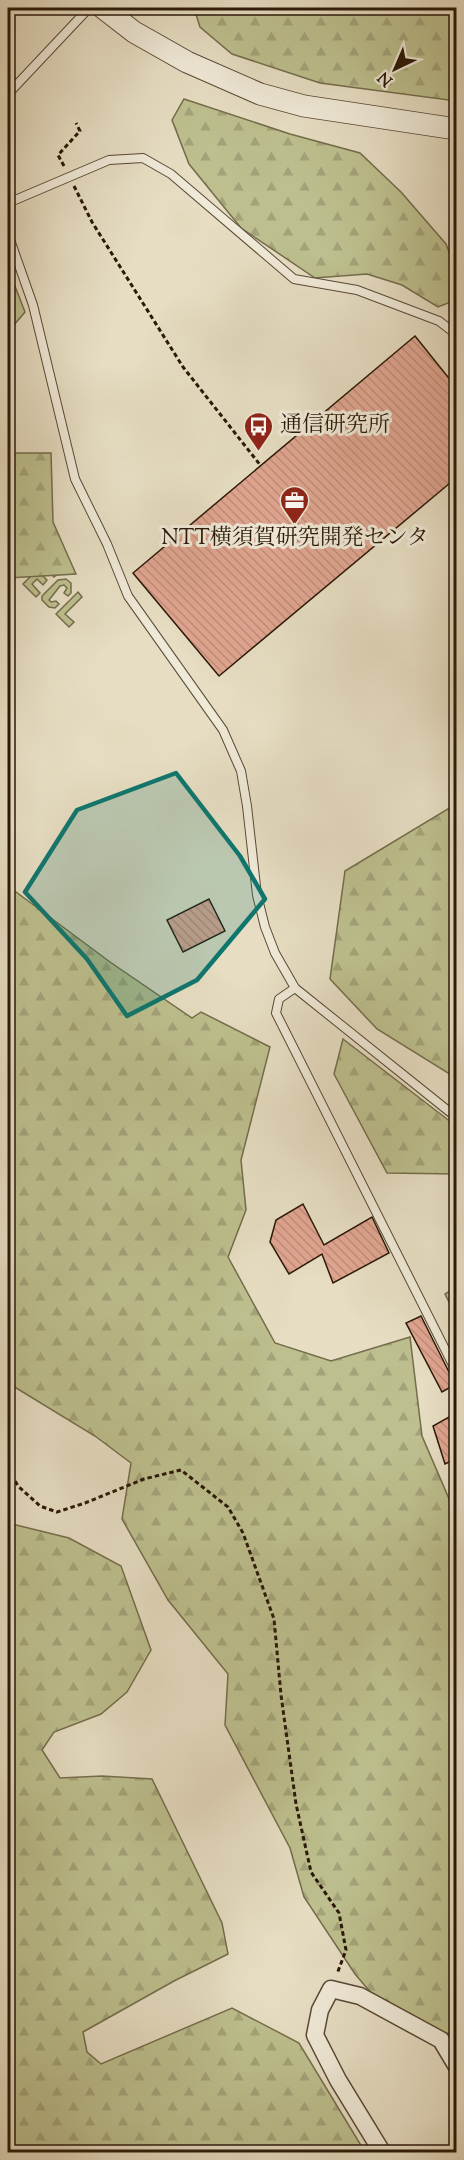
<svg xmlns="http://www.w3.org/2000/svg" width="464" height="2160" font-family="'Sorts Mill Goudy','Noto Serif JP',serif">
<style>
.green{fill:#bdbf8e;stroke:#746c4b;stroke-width:1.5}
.forest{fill:url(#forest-firs);stroke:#746c4b;stroke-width:1.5}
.building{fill:url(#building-back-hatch);stroke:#2a1808;stroke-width:1.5}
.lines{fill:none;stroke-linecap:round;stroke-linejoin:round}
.service-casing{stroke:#594936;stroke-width:10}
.minor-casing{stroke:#594936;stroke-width:19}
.tertiary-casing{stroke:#594936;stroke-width:23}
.path{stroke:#2a1808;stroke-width:3;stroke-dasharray:4.5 3;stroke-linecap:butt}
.service{stroke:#efe9d7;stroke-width:8}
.minor{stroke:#efe9d7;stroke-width:16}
.tertiary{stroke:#efe9d7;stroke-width:21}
.marked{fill:#0f766e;fill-opacity:0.2;stroke:#0f766e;stroke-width:4.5;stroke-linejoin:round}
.labels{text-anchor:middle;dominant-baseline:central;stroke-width:6;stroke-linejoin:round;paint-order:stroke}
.poi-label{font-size:22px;fill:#2a1808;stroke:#efe9d7;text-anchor:start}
</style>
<defs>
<pattern id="forest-firs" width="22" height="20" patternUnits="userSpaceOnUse" patternTransform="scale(1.5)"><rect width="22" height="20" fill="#bdbf8e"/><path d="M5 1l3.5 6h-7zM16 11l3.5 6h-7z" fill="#a3a379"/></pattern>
<pattern id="building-back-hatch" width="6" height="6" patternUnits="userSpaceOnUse" patternTransform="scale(1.5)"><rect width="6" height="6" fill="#e0a590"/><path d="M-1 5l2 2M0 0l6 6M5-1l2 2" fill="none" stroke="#c08d7b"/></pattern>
</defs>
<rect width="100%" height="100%" fill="#e6ddc2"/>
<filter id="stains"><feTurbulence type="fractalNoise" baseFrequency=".00333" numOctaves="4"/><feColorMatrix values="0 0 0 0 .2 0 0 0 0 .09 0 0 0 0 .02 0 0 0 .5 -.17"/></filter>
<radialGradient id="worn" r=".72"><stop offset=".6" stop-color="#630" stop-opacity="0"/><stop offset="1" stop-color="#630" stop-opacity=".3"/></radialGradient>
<g class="green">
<path d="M46,561l13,12 -5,4 -7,-7 -5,5 5,5 -4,5 -6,-6 -5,5 8,9 -4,4 -13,-13z"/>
<path d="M66,579l5,4v10l-3,3 -4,-3 3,-5 -3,-3 -4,1 -11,14 2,2 5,-1 3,3 -4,4 -6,-1 -7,-7v-4l16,-16z"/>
<path d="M78,592l4,5 -17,17 9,8 -5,5 -13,-13z"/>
</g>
<g class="forest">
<path d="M194,8h262v93l-136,-18 -88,-29 -32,-27z"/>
<path d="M184,99l106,35 70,19 41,39 45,52 10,27v29l-18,7 -36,-22 -35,-11 -52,4 -74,-50 -52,-64 -17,-44z"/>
<path d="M8,268l17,44 -17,20z"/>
<path d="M8,453h43l2,69 23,52 -68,4z"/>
<path d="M456,804v274l-79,-49 -47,-50 15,-108z"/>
<path d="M8,886l102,76 82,56 9,-6 69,35 -29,113 5,50 -18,47 47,86 56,18 79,-24 12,99 34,79v521l-23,-7 -50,-22 -28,-33 -51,-77 -14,-49 -65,-123 3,-51 -60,-74 -46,-81 9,-56 -36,-27 -87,-53z"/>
<path d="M343,1039l113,87v48l-69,-1 -53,-99z"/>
<path d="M456,1287v29l-11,-22z"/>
<path d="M8,1523l61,15 52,28 30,84 -24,42 -26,22 -47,18 -12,18 18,28 42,-2 50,3 70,144 6,31 -54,27 -91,51 4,20 14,12 131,-56 67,35 66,109h-357z"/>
</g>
<g class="building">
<path d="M415,336l41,51v91l-237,198 -86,-103z"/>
<path d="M209,899l16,32 -42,21 -16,-32z"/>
<path d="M303,1204l21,41 48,-28 17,36 -56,30 -11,-29 -33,20 -19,-32 6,-22z"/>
<path d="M421,1316l29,58 6,3v7l-14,8 -36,-69z"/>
<path d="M456,1413v46l-11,5 -12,-38z"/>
</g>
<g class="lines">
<defs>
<g id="service">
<path d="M8,94l81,-86"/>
<path d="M8,203l101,-43 34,-2 28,16 123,105 63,11 82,31 17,13"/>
<path d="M8,234l25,71 42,174 32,65 21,52 95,134 18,41 6,35 10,89 8,32 10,26 20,35 161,129"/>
<path d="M295,988l-16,11 -3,14 180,358"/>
</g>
<path id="minor" d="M382,2152l-44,-72 -23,-45 5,-25 11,-21 29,7 81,44 15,25"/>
<path id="tertiary" d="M103,8l31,24 53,30 73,32 44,12 152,23"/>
</defs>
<use href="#service" class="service-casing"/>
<use href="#minor" class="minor-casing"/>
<use href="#tertiary" class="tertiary-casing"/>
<g class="path">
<path d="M64,166l-6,-11 22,-24 -4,-8"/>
<path d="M74,186l18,36 91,145 78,99"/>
<path d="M8,1468l10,18 22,20 17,6 28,-9 59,-24 37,-9 47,37 15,26 31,86 7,76 15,109 15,68 28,41 7,37 -9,24"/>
</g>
<use href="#service" class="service"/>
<use href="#minor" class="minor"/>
<use href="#tertiary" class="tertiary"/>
</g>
<path class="marked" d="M176,773l64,83 25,43 -68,81 -70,36 -40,-57 -62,-67 52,-82z"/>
<defs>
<symbol id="bus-pin" viewBox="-11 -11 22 30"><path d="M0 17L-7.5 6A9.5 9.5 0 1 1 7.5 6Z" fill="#8f2418" stroke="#efe9d7"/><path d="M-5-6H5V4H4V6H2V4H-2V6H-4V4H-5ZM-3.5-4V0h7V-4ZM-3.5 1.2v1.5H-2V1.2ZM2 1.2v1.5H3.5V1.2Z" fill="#fff"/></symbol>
<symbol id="office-pin" viewBox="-11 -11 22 30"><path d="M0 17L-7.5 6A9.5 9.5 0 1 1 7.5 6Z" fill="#8f2418" stroke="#efe9d7"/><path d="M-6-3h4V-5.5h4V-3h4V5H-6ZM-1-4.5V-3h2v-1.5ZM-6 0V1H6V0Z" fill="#fff"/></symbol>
</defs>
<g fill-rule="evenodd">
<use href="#bus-pin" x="242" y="410" width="33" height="45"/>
<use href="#office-pin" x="278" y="484" width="33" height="45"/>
</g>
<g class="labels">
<g class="poi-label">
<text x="280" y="426">通信研究所</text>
<text x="295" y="539" text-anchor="middle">NTT横須賀研究開発センタ</text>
</g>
</g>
<rect width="464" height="2160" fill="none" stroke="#e6ddc2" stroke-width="30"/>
<rect x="9" y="9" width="446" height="2142" fill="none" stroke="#2a1808" stroke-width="3"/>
<rect x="15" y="15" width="434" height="2130" fill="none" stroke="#2a1808" stroke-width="1.5"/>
<g transform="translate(395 69) rotate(224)" stroke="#efe9d7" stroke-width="4.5" paint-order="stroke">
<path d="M0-4.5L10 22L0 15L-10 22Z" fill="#2a1808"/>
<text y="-9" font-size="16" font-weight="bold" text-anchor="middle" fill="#2a1808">N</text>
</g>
<rect width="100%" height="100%" filter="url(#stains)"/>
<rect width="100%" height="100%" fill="url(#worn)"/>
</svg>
